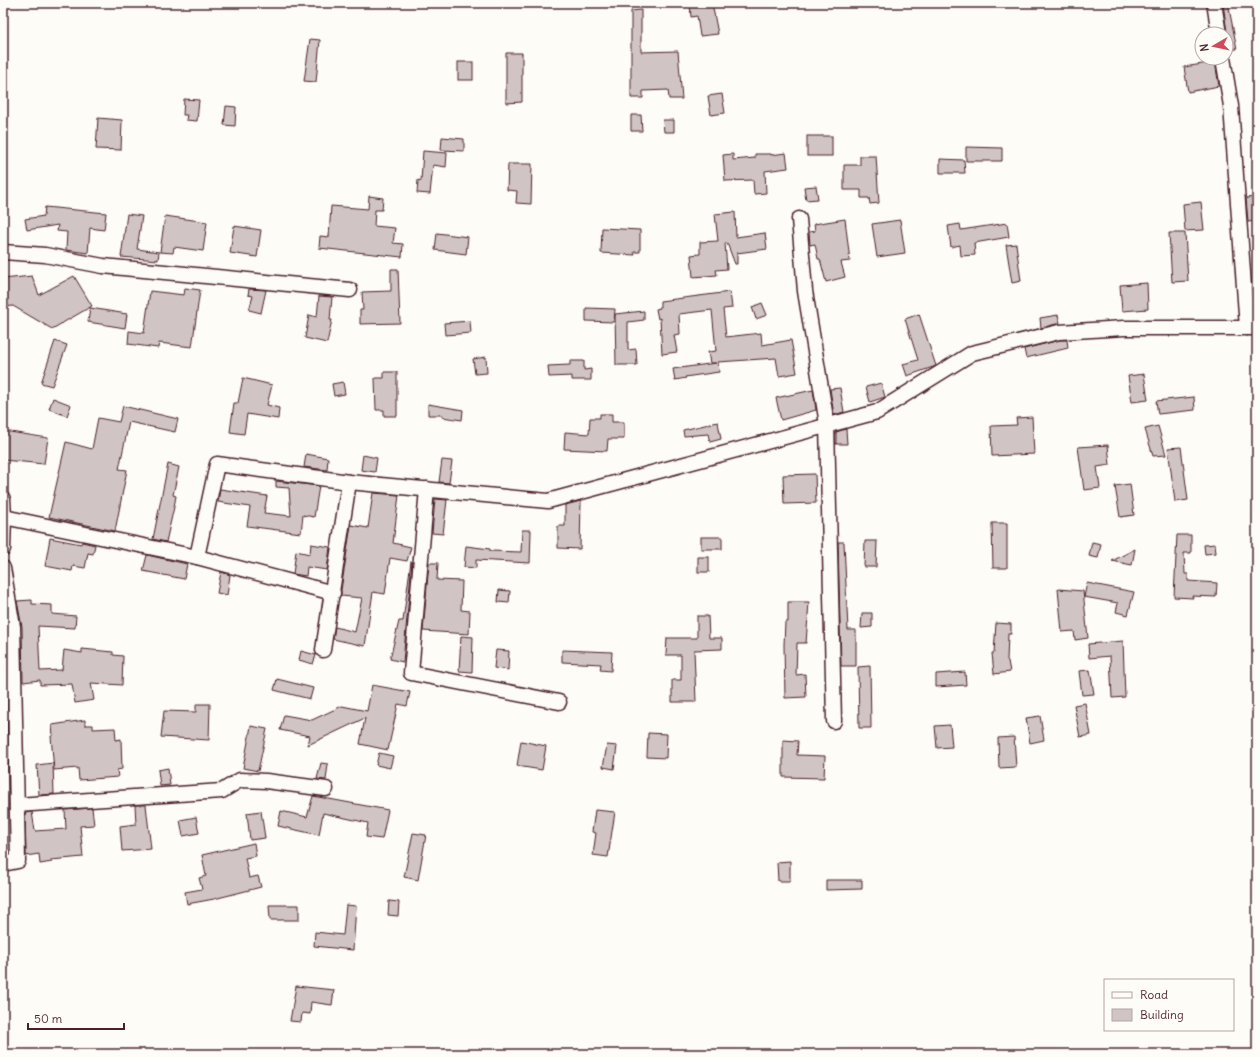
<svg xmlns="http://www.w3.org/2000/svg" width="1260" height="1057" font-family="Delius,sans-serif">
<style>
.building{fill:#d0c5c4;stroke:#4a1f2b}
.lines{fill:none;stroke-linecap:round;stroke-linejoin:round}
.minor-casing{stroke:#4a1f2b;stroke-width:17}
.minor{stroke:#fdfcf7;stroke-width:14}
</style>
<rect width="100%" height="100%" fill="#fdfcf7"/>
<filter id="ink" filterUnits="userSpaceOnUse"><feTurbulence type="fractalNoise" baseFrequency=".025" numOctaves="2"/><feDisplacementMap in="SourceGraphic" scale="8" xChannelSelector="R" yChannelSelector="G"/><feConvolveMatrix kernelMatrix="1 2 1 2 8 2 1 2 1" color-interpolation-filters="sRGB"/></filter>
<g filter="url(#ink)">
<g class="building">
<path d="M690,3h22l6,31 -18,2 -3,-20 -6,1z"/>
<path d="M1223,3h5l9,46 -11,1 1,-17z"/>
<path d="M641,10v42l37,-1 4,48h-13l-1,-9 -25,1v7h-12v-87z"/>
<path d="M310,39l10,1 -4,42 -12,-1z"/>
<path d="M506,53h16v49l-16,1z"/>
<rect x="458" y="62" width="15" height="18"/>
<path d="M1215,62l4,24 -31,6 -4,-25z"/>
<path d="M722,94l3,19 -14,2 -3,-19z"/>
<path d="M184,99l15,1 -2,21 -11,-1 1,-5h-4z"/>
<path d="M226,106l10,1 -1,19 -11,-1z"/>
<path d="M631,115h10l1,16h-11z"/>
<path d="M98,118l24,2 -1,30 -25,-1z"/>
<path d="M663,120h11v12h-10z"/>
<rect x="807" y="136" width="25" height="20"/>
<path d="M442,137l22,2v12l-23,-1z"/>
<path d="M966,147l36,1v13h-36z"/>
<path d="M423,151l24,2 -1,14 -13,-2 -3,29 -13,-1 1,-13 3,1z"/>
<path d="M786,153l2,15 -23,3 1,22 -12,1 -1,-14 -28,1 -2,-26 10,-1v6l22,-2v-4h16v1z"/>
<path d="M860,156h16l3,47 -9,1 -1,-6h-8v-8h-17v-25h16z"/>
<path d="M940,159l24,1 1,13h-25z"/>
<path d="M508,164h24l-1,40 -15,-1 1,-12 -10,-1z"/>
<path d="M816,186l2,13 -12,1 -2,-13z"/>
<path d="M369,196l14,2 -1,12h-7l-1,16 21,2 -2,15 10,1 -1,13 -83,-9 1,-12 9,1 2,-31 37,3z"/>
<path d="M1256,197l1,24 -9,1 -2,-24z"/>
<path d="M1201,202l3,28 -19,1 -2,-27z"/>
<path d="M45,207l61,6 -2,17 -14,-2 -2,25 -22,-3 1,-18 -10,-1 1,-6 -31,5 -2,-11 19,-3z"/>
<path d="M735,212l1,25 29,-4 2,16 -30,4v11h-2l-8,-21h-2l2,26 -11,1 1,5 -24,2 -2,-22 9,-1v-12l18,-1 -3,-27z"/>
<path d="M127,214l15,2 -5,33 22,3 -1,8 -37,-3z"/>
<path d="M165,216l42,6 -4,29 -29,-4 -1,6 -13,-1z"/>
<path d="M845,219l5,42 -9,1 4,15 -19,5 -6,-23h-2l-3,-15 -5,1 -1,-13 6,-1 -1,-7z"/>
<path d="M900,220l5,33 -28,4 -5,-33z"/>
<path d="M1007,223l2,14 -35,6 1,12 -14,1 -1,-11 -9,2 -3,-21 12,-2 1,6z"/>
<path d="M234,226l27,4 -4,27 -27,-4z"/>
<path d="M602,228l38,2v22h-6l1,3 -34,-2z"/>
<path d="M437,233l31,4 -2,17 -31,-4z"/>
<path d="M1169,233h16l3,48 -16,1z"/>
<path d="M1016,244l5,37 -9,2 -6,-38z"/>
<path d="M391,269h7l2,54 -40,1v-14h3l-1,-18 29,-1z"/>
<path d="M32,276l7,19 35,-19 18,30 -40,23 -39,-23 -10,1v-28z"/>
<path d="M1147,283l1,26 -26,2 -2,-26z"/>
<path d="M185,288l15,2 -8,57 -33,-4 -1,5 -30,-4 1,-13 15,2 6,-42 34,4z"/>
<path d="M249,289l17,1 -5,23 -12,-3 4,-14 -5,-1z"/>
<path d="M730,292l2,16 -9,1 3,28 35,-4 1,12 29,-5 6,33 -18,3 -3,-18 -58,4 1,10 -34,5 1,1 -11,2 -2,-11 43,-6h-6l-2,-11 8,-1 -4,-41 -33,4 1,20 -6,1 3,17 -15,2 -2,-36 -2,1 -2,-10 4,-1v-7z"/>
<path d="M319,296l13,1 -2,23h2l-5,23 -22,-5 4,-23 8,2z"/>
<path d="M762,303l5,12 -11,4 -4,-12z"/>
<path d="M90,308l37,6 -2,14 -37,-6z"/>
<path d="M586,308l29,1 -1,13 -28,-1z"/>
<path d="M644,311v9l-16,2v28l8,-1 1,16h-21l-1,-51z"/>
<path d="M919,314l17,52 -29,10 -4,-12 15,-4 -13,-41z"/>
<path d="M1058,315l2,8 -19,5 -1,-10z"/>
<path d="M470,321l1,12 -26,2 -1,-12z"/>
<path d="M1060,340h7l1,8 -42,10 -2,-9z"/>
<path d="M55,341l12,4 -15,41 -11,-3z"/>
<path d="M486,357l1,16 -12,1 -2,-15z"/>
<path d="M570,361h14v9l7,-1v11h-19v-4l-23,1 -1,-11 22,-1z"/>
<path d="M384,372h13v44h-13v-6h-8l-1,-32h9z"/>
<path d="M1144,374l4,26 -16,2 -4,-26z"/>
<path d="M243,378l29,7 -5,20 12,3 -1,11 -31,-5 -3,20 -14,-2 4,-29h4z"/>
<path d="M343,382l2,12 -11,2 -2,-12z"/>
<path d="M881,383l4,14 -15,5 -4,-15z"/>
<path d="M840,388l4,24 -10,3 -4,-26z"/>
<path d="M813,390l3,20 -35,10 -5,-22z"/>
<path d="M1194,397l1,13 -37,4 -2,-13z"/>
<path d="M53,398l18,7 -4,11 -18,-7z"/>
<path d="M428,404l35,6 -1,10 -20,-3v-2h-14z"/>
<path d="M123,406l55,13 -3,13 -46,-10 -10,47 8,1 -12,61 -66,-14 17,-75 26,7 6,-31 21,4z"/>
<path d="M600,414h12v8h12v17h-16l-1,12 -43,-2 1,-17 24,2 1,-16h10z"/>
<path d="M1032,417l2,37 -42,2 -1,-30 26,-1 -1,-7z"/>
<path d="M718,422l3,17 -11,3 -2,-8 -24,2 -1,-6z"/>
<path d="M1158,426l8,29 -13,1 -8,-27z"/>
<path d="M846,429l1,15h-11v-12z"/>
<path d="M4,431l44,7 -4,26 -41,-4z"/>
<path d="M1108,445l2,20 -13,2 3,21 -16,2 -6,-43z"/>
<path d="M1181,447l7,53 -13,2 -7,-54z"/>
<path d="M306,454l22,4 -1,12 -23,-3z"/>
<path d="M363,455l14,3 -2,14 -14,-2z"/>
<path d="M442,460l10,1 -3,22 -10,-1z"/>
<path d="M168,464l11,3 -6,28 3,1 -2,11 -8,35 -13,-3z"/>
<path d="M815,474l1,29 -32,1 -1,-29z"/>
<path d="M276,481l43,5 -5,31 -11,-2 -2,18 -54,-7 3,-19 -32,-5 2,-13 47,7 -3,17 27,3 -2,-28 -13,-1z"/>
<path d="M1130,484l4,31 -14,2 -5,-31z"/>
<path d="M373,493l26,2 -6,48 18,4 -4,14 -17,-3 -5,36 -12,-2 -8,54 -32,-7 2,-12 20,5 7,-34 -21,-2v-6l10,-65 17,3z"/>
<path d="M435,499l12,1 -4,34 -11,-1z"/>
<path d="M581,501l-1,48 -22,-1v-22h7v-21z"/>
<path d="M992,523h15v45h-14z"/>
<path d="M522,530h9l-1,33 -54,-3v8l-12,-1 2,-21 24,3v2l31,1z"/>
<path d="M1177,535h14v18h-7l1,21h3v7l29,2 -1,14 -24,-1 1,2 -19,-1z"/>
<rect x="701" y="537" width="21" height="12"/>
<path d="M50,538l31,6 1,-2 13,3 -2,9 -5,-1 -3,15 -12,-2 -1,5 -27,-5z"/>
<path d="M865,541h12l-1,26h-12z"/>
<path d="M838,542h6l4,88h8v36h-15z"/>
<path d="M1092,542l9,2 -3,14 -9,-2z"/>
<path d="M311,544l19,3 -3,23 -20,-3 -1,9 -13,-2 3,-23 14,3z"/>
<path d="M1215,544l1,9 -11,1 -1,-9z"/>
<path d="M1135,549l-3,16 -20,-4z"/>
<path d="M147,555l40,9 -3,15 -41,-8z"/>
<rect x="698" y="557" width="11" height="15"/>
<path d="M411,561l1,1 -9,100 -13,-3 9,-38h4z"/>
<path d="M429,563h9l-1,17 25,1 -1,29 9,1 -1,23 -46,-3z"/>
<path d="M221,572l9,3 -3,20 -10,-2z"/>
<path d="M1087,583l47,9 -6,23 -12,-3 2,-9 -34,-6z"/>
<path d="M1058,589l25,2 5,47 -13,2 -1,-9 -12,1z"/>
<path d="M499,590l11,1 -1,12 -11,-1z"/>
<path d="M32,600v4l20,1v9l24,2 -1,12 -37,-2 2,45 22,-1 2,-20 18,3v-4l31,3v3l10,1 -1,29 -31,-2 3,17 -19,3 -3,-19 -32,1v-5l-17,2 -1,-55 -5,-26z"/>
<path d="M788,602h21l-3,41h-9l-1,32 9,-1 1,23 -21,1 -1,-53 1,-23h3z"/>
<path d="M862,613h10v14l-11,1z"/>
<path d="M697,616h11l1,22h13v11l-28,1 2,52h-24v-22h9v-25h-15l1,-17h30z"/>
<path d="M996,623l15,1v10h-3l-1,26 1,1 2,11 -16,2 -2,-21h2z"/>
<path d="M461,636l12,1 -1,35 -13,-1z"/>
<path d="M1123,641l2,56 -13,1 -2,-42 -21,2 -1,-14z"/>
<path d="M496,650l13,1 -1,19 -14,-2z"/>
<path d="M562,650l50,2 -1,19 -11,-1 1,-6 -39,-2z"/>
<path d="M301,651l15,4 -3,9 -14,-4z"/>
<path d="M870,666l1,62h-12l-1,-61z"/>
<path d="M1090,670l4,24 -12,1 -3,-24z"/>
<path d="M965,672l1,13 -30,2v-13z"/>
<path d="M277,679l36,9 -3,11 -36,-9z"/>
<path d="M372,685l38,7 -3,14 -9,-2 -10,46 -28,-6 5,-26 -57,27 2,-9 -30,-6 4,-15 28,5 30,-14 25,5z"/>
<path d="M1085,703l6,32 -11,2 -6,-32z"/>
<path d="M196,704h14l-1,36 -48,-3 3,-26 32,1z"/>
<path d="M1040,716l4,24 -14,3 -4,-25z"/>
<path d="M85,720v5h8v4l22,-1 1,12 5,-1 1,30 -5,1 1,7 -39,3 -1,-12 -24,2 -3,-34h2l-1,-11z"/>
<path d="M950,725l2,22 -15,1 -2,-22z"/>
<path d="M251,726l16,3 -9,42 -15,-3z"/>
<path d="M648,733l19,1 -1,24 -19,-1z"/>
<path d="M1014,737l2,30 -17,1 -1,-30z"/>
<path d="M783,740l15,1 -1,14 28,1 -1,22 -41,-1z"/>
<path d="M521,741l25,5 -4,24 -25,-4z"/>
<path d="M607,745l10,1 -3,23 -11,-2z"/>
<path d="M379,753l14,3 -3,12 -14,-3z"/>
<path d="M53,763l1,31 -15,1 -2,-30z"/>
<path d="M321,763l7,1 -2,16 -9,-1z"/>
<path d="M168,768l2,17 -10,1 -2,-16z"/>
<path d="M313,796l75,14 -6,29 -16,-2 2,-14 -45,-10 -4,22 -41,-9 3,-15 26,6z"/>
<path d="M135,805h11l5,44 -29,2 -2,-25 16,-2z"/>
<path d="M92,808l2,17 -14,1 3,31 -32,3 1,2 -12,2 -1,-10 -13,2 -1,-43 7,-1 3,19 31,-2 -1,-19z"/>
<path d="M595,810l20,2 -7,45 -15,-2 3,-22 -4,-1z"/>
<path d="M261,811l4,27 -15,2 -3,-27z"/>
<path d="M196,817l3,16 -16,3 -3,-16z"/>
<path d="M413,833l13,2 -8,45 -14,-3z"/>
<path d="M254,843l2,13 -11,2 4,20 9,-2 3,11 -47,12 -27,5 -2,-12 17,-3 -3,-11 7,-2 -4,-21z"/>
<path d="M790,861v20h-12l-1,-19z"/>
<path d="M826,880h36v9l-36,1z"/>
<path d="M389,901l10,1 -1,14 -10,-1z"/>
<path d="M269,905h30v15h-29z"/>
<path d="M346,905l10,1 -3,44 -39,-4 1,-14 28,3z"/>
<path d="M296,986l38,4 -2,15 -21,-3 -1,12 -8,-1 -1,9 -11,-1z"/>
</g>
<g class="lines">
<defs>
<g id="minor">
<path d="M1214,3l5,31"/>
<path d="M1223,58l8,48 16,222"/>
<path d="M799,219l6,72 22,133 7,297"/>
<path d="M3,252l42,3 58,11 247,24"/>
<path d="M427,489l-16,184 148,29"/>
<path d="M3,499l1,18 -1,32"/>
<path d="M4,517l193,40 20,-93 132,18 199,19 329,-89 95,-59 87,-21 65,-4h133"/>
<path d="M197,557l136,36"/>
<path d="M3,568l10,59 5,234 -15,3"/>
<path d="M323,650l26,-168"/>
<path d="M17,805l205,-14 18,-11 26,1 60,8"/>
</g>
</defs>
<use href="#minor" class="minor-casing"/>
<use href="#minor" class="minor"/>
</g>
</g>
<rect width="1260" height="1057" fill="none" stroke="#fdfcf7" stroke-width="16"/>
<rect x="8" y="8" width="1244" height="1041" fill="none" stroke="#4a1f2b" stroke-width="1.5" filter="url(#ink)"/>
<rect x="1104" y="979" width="130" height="52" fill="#fdfcf7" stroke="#b5a4a5"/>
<rect x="1112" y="992" width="20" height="6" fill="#fdfcf7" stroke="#b5a4a5"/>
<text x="1140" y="999" font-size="12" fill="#4a1f2b">Road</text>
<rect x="1112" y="1009" width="20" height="12" fill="#d0c5c4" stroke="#b5a4a5"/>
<text x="1140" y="1019" font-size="12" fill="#4a1f2b">Building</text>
<g transform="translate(1214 46) rotate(261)"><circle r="19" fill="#fdfcf7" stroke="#b5a4a5"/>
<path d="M0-3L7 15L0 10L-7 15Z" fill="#d1495b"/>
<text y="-6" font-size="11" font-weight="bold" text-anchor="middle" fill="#4a1f2b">N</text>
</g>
<path d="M28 1023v6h96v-6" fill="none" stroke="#4a1f2b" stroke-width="2"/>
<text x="34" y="1023" font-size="12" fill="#4a1f2b" stroke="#fdfcf7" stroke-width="3" paint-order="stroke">50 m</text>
</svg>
